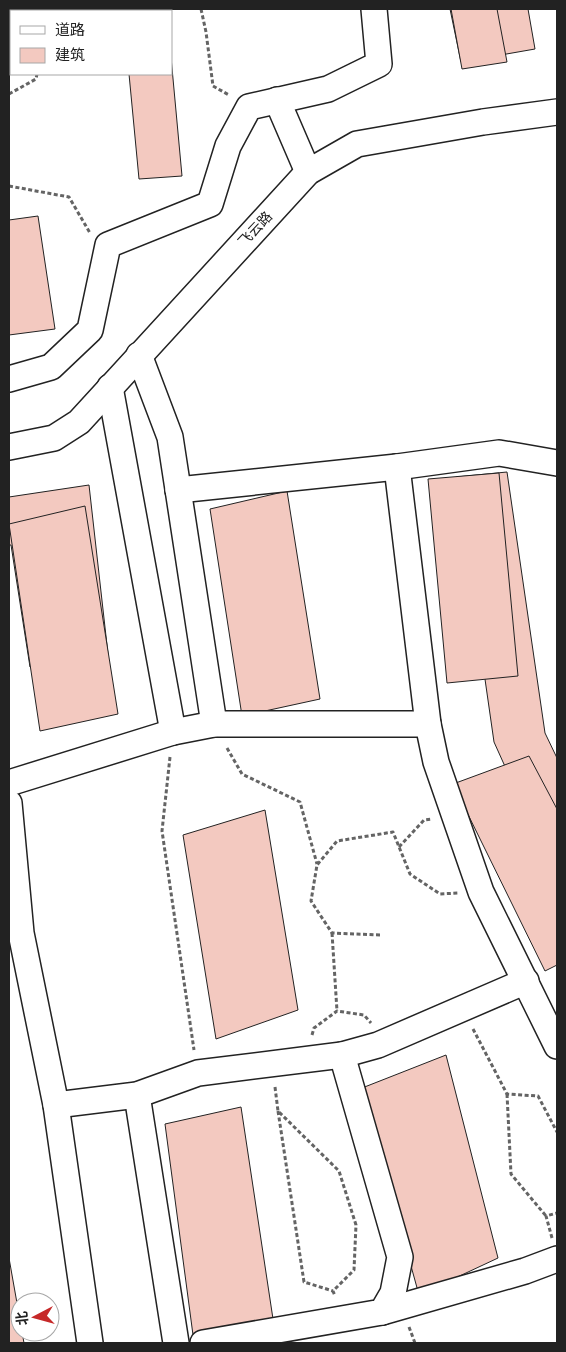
<svg xmlns="http://www.w3.org/2000/svg" width="566" height="1352" font-family="'Asap Condensed','Noto Sans SC',sans-serif">
<style>
.building{fill:#f3c9c0;stroke:#222}
.lines{fill:none;stroke-linecap:round;stroke-linejoin:round}
.minor-casing{stroke:#222;stroke-width:28}
.path{stroke:#646464;stroke-width:3;stroke-dasharray:4 2.5;stroke-linecap:butt}
.minor{stroke:#fff;stroke-width:25}
.labels{text-anchor:middle;dominant-baseline:central;stroke-width:4;stroke-linejoin:round;paint-order:stroke}
.street-label{font-size:14px;fill:#222;stroke:#fff}
</style>
<rect width="100%" height="100%" fill="#fff"/>
<g class="building">
<path d="M450,9h78l7,40 -74,13z"/>
<path d="M451,9h46l10,53 -45,7z"/>
<path d="M171,57l11,119 -43,3 -10,-105h42z"/>
<path d="M38,216l17,113 -46,6v-115z"/>
<path d="M507,472l38,261 12,25v124l-63,-140 -38,-265z"/>
<path d="M499,473l19,203 -71,7 -19,-204z"/>
<path d="M89,485l19,169 -78,13 -19,-122h-2v-48z"/>
<path d="M287,491l33,208 -78,17 -32,-207z"/>
<path d="M85,506l33,208 -78,17 -31,-207z"/>
<path d="M529,756l28,53v156l-12,6 -92,-187z"/>
<path d="M265,810l33,200 -82,29 -33,-204z"/>
<path d="M446,1055l52,203 -79,37 -57,-207z"/>
<path d="M241,1107l32,212 -80,16 -28,-211z"/>
<path d="M9,1258l11,62v12h2l2,11h-15z"/>
</g>
<g class="lines">
<defs>
<g id="minor">
<path d="M63,11l20,-2"/>
<path d="M9,18h2"/>
<path d="M277,100l31,72"/>
<path d="M139,355l31,82 44,287"/>
<path d="M9,379l42,-12 39,-37 18,-85 102,-41 18,-58 21,-39 79,-18 51,-25 -5,-55"/>
<path d="M110,387l63,345"/>
<path d="M9,447l45,-9 25,-16 229,-250 49,-28 126,-22 74,-10"/>
<path d="M397,467l31,257 8,38 45,130 76,154"/>
<path d="M178,490l219,-23 102,-14 58,10"/>
<path d="M9,783l164,-51 41,-8h214"/>
<path d="M9,803l12,130 35,172 34,238"/>
<path d="M137,1095l39,248"/>
<path d="M56,1105l81,-10 61,-22 144,-18 36,-10 148,-64"/>
<path d="M382,1312l143,-41 32,-12"/>
<path d="M203,1343l179,-31 11,-19 7,-36 -58,-202"/>
</g>
</defs>
<use href="#minor" class="minor-casing"/>
<g class="path">
<path d="M201,9l5,23 7,54 16,9"/>
<path d="M9,94l27,-15 1,-5"/>
<path d="M9,186l60,11 21,36"/>
<path d="M227,748l15,26 58,28 17,62"/>
<path d="M170,757l-8,74 32,219"/>
<path d="M399,847l25,-27 8,-1"/>
<path d="M332,933l5,78"/>
<path d="M380,935l-48,-2 -21,-32 6,-36 20,-24 56,-9 17,42 30,20 18,-1"/>
<path d="M473,1029l34,65 31,2 19,36"/>
<path d="M312,1035l2,-7 23,-17 27,4 7,8"/>
<path d="M275,1087l3,24 61,60 17,54 -2,45 -21,21 2,5"/>
<path d="M507,1094l4,80 35,42"/>
<path d="M278,1111l26,171 29,9"/>
<path d="M552,1238l-6,-22 11,-3"/>
<path d="M409,1327l6,16"/>
</g>
<use href="#minor" class="minor"/>
</g>
<g class="labels">
<g class="street-label">
<text transform="translate(255 229) rotate(-47)">飞云路</text>
</g>
</g>
<rect width="566" height="1352" fill="none" stroke="#222222" stroke-width="20"/>
<rect x="10" y="10" width="162" height="65" fill="#ffffff" stroke="#a7a7a7"/>
<rect x="20" y="26" width="25" height="8" fill="#ffffff" stroke="#a7a7a7"/>
<text x="55" y="35" font-size="15" fill="#222222">道路</text>
<rect x="20" y="48" width="25" height="15" fill="#f3c9c0" stroke="#a7a7a7"/>
<text x="55" y="60" font-size="15" fill="#222222">建筑</text>
<g transform="translate(35 1317) rotate(264)"><circle r="24" fill="#ffffff" stroke="#a7a7a7"/>
<path d="M0-4L9 19L0 12L-9 19Z" fill="#c62828"/>
<text y="-8" font-size="14" font-weight="bold" text-anchor="middle" fill="#222222">北</text>
</g>
</svg>
